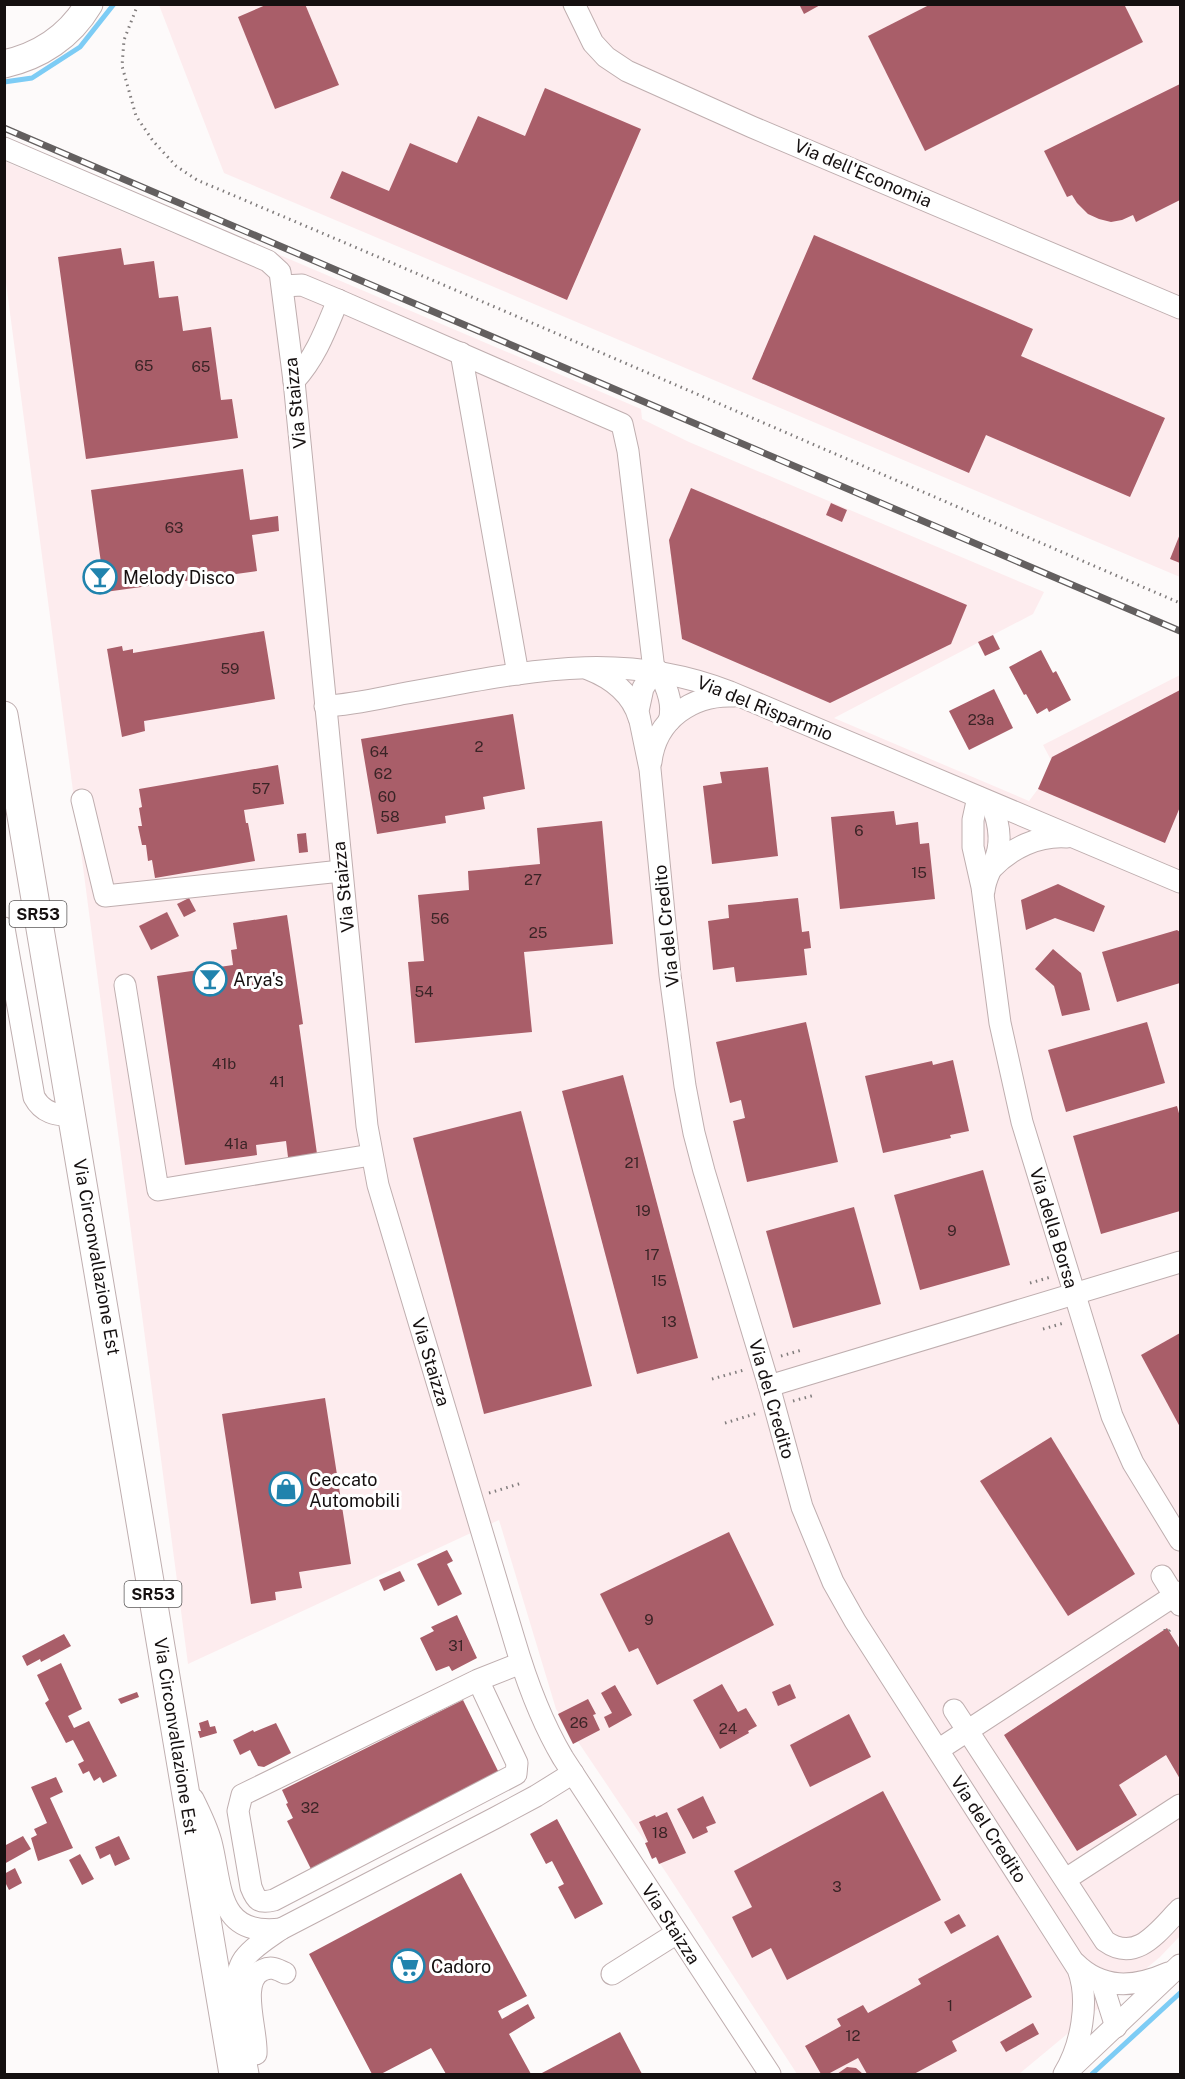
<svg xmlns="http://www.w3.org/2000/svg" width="1185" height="2079" font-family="'Public Sans',sans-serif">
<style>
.built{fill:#fdecee}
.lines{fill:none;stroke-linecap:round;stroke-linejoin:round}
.stream{stroke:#7dccf5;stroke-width:5}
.building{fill:#a95e69}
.minor-casing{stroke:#bfaeaf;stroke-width:23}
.major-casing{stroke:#bfaeaf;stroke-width:29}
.path{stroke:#807c7c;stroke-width:3;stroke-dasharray:1.5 4.5;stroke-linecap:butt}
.minor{stroke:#fff;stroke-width:21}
.major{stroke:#fff;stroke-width:27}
.rail-casing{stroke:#635f5f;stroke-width:7}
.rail{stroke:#fff;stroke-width:4.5;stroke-dasharray:14;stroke-linecap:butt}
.labels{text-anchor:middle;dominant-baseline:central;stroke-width:6;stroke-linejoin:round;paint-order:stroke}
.number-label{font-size:15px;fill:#3a2426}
.shield{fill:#fff;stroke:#5b5858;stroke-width:1.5}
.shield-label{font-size:16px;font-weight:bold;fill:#151010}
.street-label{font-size:18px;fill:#151010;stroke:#fff}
.poi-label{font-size:18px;fill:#151010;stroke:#fff;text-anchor:start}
</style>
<rect width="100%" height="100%" fill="#fdfafa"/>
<g class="built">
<path d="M159,5h1021v572l-956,-404z"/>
<path d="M4,161l171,73 86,13 380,162 1,10 47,23 355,150 -11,22 -199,104 195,83 9,-12 13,-29 -8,-15 137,-70v1261l-20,21 -141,117h-222l-130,-200 -111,-165 -57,-189 -311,144 -183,-1389z"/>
</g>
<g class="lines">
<g class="stream">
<path d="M4,82l28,-4 48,-31 34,-43"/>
<path d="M1092,2074l88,-81"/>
</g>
</g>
<g class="building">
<path d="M268,4h37l34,81 -64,24 -37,-92z"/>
<path d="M799,4h23l-18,10z"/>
<path d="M931,4h193l19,38 -218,109 -57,-115z"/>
<path d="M1180,84v116l-44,22 -3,-7 -11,5 -11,2 -12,-3 -11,-5 -11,-11 -5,-8 -5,2 -23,-46z"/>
<path d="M545,88l96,41 -74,171 -237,-102 12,-27 47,20 21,-48 47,20 21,-47 47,20z"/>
<path d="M814,235l219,94 -12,27 144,62 -35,79 -144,-62 -17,38 -217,-94z"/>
<path d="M121,248l3,17 30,-4 5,37 19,-2 5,35 28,-4 10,73 11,-1 6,39 -152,21 -28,-202z"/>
<path d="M243,469l7,51 28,-4 1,15 -27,4 5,36 -152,21 -14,-102z"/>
<path d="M691,488l276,117 -16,39 -121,59 -148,-64 -13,-99z"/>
<path d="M831,503l16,7 -5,12 -16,-7z"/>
<path d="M1180,534v29l-10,-4z"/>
<path d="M264,631l11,68 -131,22 1,10 -23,6 -15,-88 15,-3 1,5 10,-2v4z"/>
<path d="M993,635l7,14 -15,7 -7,-14z"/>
<path d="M1041,650l12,23 3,-2 15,29 -22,12 -2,-4 -10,6 -11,-20 -2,1 -15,-28z"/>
<path d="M994,689l19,39 -44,22 -20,-39z"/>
<path d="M1180,690v117l-15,36 -127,-54 14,-32z"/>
<path d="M513,714l12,75 -42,8 2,12 -40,7 1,7 -69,11 -16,-95z"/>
<path d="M278,765l6,39 -40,6 2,13h2l7,38 -100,17 -3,-18 -4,1 -2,-16h-4l-4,-19h4l-3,-18 3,-1 -3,-18z"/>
<path d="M768,767l10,89 -66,8 -9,-78 19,-3 -2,-11z"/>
<path d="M894,811l2,14 22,-3 2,22 9,-1 6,56 -95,10 -9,-92z"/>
<path d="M602,821l11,123 -89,8 8,80 -117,11 -7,-81 16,-1 -6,-66 51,-5 -1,-19 72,-7 -3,-36z"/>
<path d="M306,833l2,19 -9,1 -2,-19z"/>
<path d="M1058,884l47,22 -11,26 -39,-14 -29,12 -5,-30z"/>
<path d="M189,898l7,13 -12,6 -7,-13z"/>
<path d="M798,898l4,34 7,-1 2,17 -7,1 3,26 -71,7 -2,-15 -21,3 -5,-49 21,-3 -1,-13z"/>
<path d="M167,912l12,24 -28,14 -12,-24z"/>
<path d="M287,915l16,109 -4,1 19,136 -29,4 -3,-24 -30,4 1,10 -72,10 -28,-189 76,-11 -2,-15 6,-1 -4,-26z"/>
<path d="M1177,930l3,2v51l-63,19 -15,-50z"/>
<path d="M1053,949l28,24 9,37 -28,6 -8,-30 -19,-17z"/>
<path d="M806,1022l32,140 -91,20 -14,-61 12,-3 -4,-18 -11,3 -14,-61z"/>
<path d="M1147,1022l18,61 -99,29 -18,-62z"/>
<path d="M953,1060l16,71 -19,4 1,3 -68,15 -18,-77 67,-15 1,4z"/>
<path d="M623,1075l75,283 -61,16 -75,-283z"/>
<path d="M1177,1106l3,11v94l-79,23 -28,-98z"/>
<path d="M521,1111l71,275 -108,28 -71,-276z"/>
<path d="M983,1170l27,95 -90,25 -26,-95z"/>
<path d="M854,1207l27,97 -88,24 -27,-97z"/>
<path d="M1180,1333v94l-39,-72z"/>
<path d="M325,1398l26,166 -52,8 3,16 -27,4 1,8 -25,4 -29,-190z"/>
<path d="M1051,1437l84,137 -67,42 -88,-135z"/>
<path d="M729,1532l45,93 -117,60 -19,-37 -9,4 -29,-58z"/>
<path d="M447,1550l6,11 -6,3 15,30 -24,12 -21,-42z"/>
<path d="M400,1571l5,10 -21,10 -5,-11z"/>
<path d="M457,1615l20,43 -25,13 -3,-5 -13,5 -16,-33 14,-7 -3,-4z"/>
<path d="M1167,1628l13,21v130l-14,-24 -47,30 18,30 -60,36 -73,-116z"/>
<path d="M64,1634l7,12 -30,16 -1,-3 -13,7 -5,-10z"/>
<path d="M61,1663l21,46 -14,7 6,12 15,-7 28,55 -14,7 -3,-6 -6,4 -5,-10 -6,3 -5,-10 6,-3 -11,-21 -7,3 -21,-40 4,-3 -12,-25z"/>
<path d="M722,1684l16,28 8,-4 11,18 -9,5 1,2 -29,16 -27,-49z"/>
<path d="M790,1684l6,14 -18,8 -6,-14z"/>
<path d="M615,1685l17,30 -23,13 -5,-11 8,-4 -11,-20z"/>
<path d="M137,1692l2,5 -18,7 -3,-5z"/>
<path d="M588,1699l8,15 -3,1 7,15 -27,14 -15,-30z"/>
<path d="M463,1700l37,75 -189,94 -24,-48 6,-3 -7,-14 2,-1 -6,-13z"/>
<path d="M849,1714l22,43 -61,30 -20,-42z"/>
<path d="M208,1720l2,7 5,-1 2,7 -17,5 -2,-7h3l-2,-8z"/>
<path d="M276,1723l15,30 -27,14 -6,-1 -8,-16 -10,5 -7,-15 20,-10 1,2z"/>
<path d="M56,1777l7,15 -13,6 23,50 -35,13 -7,-23 6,-3 -3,-6 13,-6 -16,-36z"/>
<path d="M883,1791l58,109 -154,80 -16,-32 -19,10 -20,-41 20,-10 -18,-36z"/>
<path d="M703,1796l13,27 -10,4 2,5 -15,7 -16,-30z"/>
<path d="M667,1812l19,41 -27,11 -3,-7 -4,2 -7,-16 3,-1 -9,-20 16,-7 1,2z"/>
<path d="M557,1819l46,85 -28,15 -17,-32 6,-3 -12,-23 -6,3 -16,-30z"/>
<path d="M23,1836l8,13 -27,15v-18z"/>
<path d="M119,1836l11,23 -15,7 -5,-12 -10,5 -5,-12z"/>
<path d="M80,1854l14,25 -12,6 -13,-25z"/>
<path d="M15,1868l7,15 -13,7 -3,-6 -2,1v-11z"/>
<path d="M461,1873l66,123 -29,15 4,8 26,-15 7,14 -26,16 22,40h-85l-15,-26 -50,26h-9l-63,-120z"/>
<path d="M959,1914l7,12 -15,8 -7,-12z"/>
<path d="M998,1935l34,62 -80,44 5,10 -43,23h-47l-9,-16 -30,16h-7l-16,-28 36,-20 -4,-7 26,-14 5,8 53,-29 -3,-5z"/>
<path d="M1033,2023l6,11 -33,18 -6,-10z"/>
<path d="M620,2032l22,42h-102z"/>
<path d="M847,2067l9,1 7,6h-26z"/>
</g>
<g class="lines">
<defs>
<g id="minor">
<path d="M574,4l19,39 13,14 21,14 125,56 428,181"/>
<path d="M4,148l264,113 12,11 14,109 73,745 11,59 136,454c12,41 27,82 49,119l207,316"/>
<path d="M283,286l19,-1 36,15 284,124 6,27 26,219"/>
<path d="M461,353l57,321"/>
<path d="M294,381c22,-24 32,-52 44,-81"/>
<path d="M588,669c23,9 44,25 51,49"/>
<path d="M658,671l-8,6 -7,11 -5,23 12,58 20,206 15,111 9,47 10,38 65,215 33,121 31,75 22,39 223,348c12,32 3,77 -14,105"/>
<path d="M658,671c8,14 16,34 11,50"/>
<path d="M325,706c25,-1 51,-7 76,-12 116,-20 214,-47 329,-2l450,190"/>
<path d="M651,762c5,-43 42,-68 83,-66"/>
<path d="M978,797l-5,23v27l9,40 18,136 22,99 90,294 21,47 47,77"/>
<path d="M82,800l23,96 236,-25"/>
<path d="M991,869c20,-21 47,-34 76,-32"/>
<path d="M984,891c1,-11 5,-17 9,-27 10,-19 6,-42 -2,-61"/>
<path d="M4,928l30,169c8,15 22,20 39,17"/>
<path d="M125,985l33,205 213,-35"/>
<path d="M769,1386l411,-124"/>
<path d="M1162,1576l18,29"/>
<path d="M478,1680l39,83 -1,11 -242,126c-15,4 -18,0 -23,-13l-13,-76 4,-16 236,-115 43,-17"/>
<path d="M954,1710l151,231c32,23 54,-11 75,-32"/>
<path d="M938,1750l242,-158"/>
<path d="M193,1799c7,14 14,28 18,43 11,42 5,95 70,87"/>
<path d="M1066,1879l114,-74"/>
<path d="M1075,1963c27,27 59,25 93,10"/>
<path d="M612,1974l65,-41"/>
<path d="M1097,1979l6,7 13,41"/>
<path d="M256,2054c2,-22 -18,-74 7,-84 8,-4 14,-1 22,3"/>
<path d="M1069,2070l111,-105"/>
<path d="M248,2074c-5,-30 -23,-87 -4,-115 9,-12 24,-21 37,-30l214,-111 41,-22 37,-23"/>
</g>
<g id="major">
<path d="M4,64c36,-8 66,-28 85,-60"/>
<path d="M4,715l229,1359"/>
</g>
</defs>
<use href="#minor" class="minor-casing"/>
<use href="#major" class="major-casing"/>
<g class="path">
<path d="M138,4l-14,36 -2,26 14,50 17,25 23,25 21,14c329,139 656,282 983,423"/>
<path d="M1030,1283l21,-6"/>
<path d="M1043,1329l21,-6"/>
<path d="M781,1356l21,-6"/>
<path d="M712,1379l32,-9"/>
<path d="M793,1401l22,-6"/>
<path d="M725,1423l33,-10"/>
<path d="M489,1493l33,-10"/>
<path d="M1165,1629v1"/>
<path d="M1169,1631l1,-1"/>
</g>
<use href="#minor" class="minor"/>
<use href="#major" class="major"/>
<defs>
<path id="rail" d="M4,128l1176,503"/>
</defs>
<use href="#rail" class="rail-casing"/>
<use href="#rail" class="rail"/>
</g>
<defs>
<symbol id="bar-ring" viewBox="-11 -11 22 22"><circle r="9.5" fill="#fff" stroke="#2083ad" stroke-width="1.5"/><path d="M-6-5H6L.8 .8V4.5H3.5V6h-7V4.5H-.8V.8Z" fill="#2083ad"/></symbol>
<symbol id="shop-ring" viewBox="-11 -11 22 22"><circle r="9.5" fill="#fff" stroke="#2083ad" stroke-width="1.5"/><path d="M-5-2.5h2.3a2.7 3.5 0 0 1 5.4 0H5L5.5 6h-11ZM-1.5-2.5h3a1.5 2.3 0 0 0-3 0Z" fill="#2083ad"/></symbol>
<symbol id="supermarket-ring" viewBox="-11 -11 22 22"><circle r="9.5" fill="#fff" stroke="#2083ad" stroke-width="1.5"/><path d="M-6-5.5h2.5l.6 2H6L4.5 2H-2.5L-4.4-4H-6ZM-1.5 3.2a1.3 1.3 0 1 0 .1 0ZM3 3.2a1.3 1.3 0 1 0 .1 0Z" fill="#2083ad"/></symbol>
</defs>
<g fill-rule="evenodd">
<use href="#bar-ring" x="81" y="558" width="38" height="38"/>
<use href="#bar-ring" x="191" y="960" width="38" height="38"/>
<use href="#shop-ring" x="267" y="1470" width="38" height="38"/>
<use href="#supermarket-ring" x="389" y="1947" width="38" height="38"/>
</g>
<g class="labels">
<g class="number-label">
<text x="144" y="365">65</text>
<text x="201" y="366">65</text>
<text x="174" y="527">63</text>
<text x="230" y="668">59</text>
<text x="981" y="719">23a</text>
<text x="479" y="746">2</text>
<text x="379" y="751">64</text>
<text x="383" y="773">62</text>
<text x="261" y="788">57</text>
<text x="387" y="796">60</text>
<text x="390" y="816">58</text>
<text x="859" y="830">6</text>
<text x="919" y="872">15</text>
<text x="533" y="879">27</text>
<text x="440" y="918">56</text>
<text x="538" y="932">25</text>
<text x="424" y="991">54</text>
<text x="224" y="1063">41b</text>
<text x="277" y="1081">41</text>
<text x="236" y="1143">41a</text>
<text x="632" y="1162">21</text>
<text x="643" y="1210">19</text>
<text x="952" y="1230">9</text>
<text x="652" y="1254">17</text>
<text x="659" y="1280">15</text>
<text x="669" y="1321">13</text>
<text x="649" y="1619">9</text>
<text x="456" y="1645">31</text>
<text x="579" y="1722">26</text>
<text x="728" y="1728">24</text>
<text x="310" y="1807">32</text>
<text x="660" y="1832">18</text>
<text x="837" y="1886">3</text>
<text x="950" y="2005">1</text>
<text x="853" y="2035">12</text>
</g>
<g class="shield">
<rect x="9.5" y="901" width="57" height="26" rx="4.5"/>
<rect x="124.5" y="1581" width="57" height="26" rx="4.5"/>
</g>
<g class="shield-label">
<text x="38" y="914">SR53</text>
<text x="153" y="1594">SR53</text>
</g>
<g class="street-label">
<text transform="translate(863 173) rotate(23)">Via dell'Economia</text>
<text transform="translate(295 403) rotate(-96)">Via Staizza</text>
<text transform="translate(765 708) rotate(22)">Via del Risparmio</text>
<text transform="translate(343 887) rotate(-96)">Via Staizza</text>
<text transform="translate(666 926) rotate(-96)">Via del Credito</text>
<text transform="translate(1054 1228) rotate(73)">Via della Borsa</text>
<text transform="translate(97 1257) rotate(80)">Via Circonvallazione Est</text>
<text transform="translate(431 1362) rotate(73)">Via Staizza</text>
<text transform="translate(772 1399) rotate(74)">Via del Credito</text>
<text transform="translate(176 1736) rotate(81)">Via Circonvallazione Est</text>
<text transform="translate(989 1829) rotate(57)">Via del Credito</text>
<text transform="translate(671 1924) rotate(57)">Via Staizza</text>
</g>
<g class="poi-label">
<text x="123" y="577">Melody Disco</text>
<text x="233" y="979">Arya's</text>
<text x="309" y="1479">Ceccato<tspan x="309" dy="21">Automobili</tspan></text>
<text x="431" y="1966">Cadoro</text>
</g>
</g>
<rect width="1185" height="2079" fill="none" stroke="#151010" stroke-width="12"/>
</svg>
